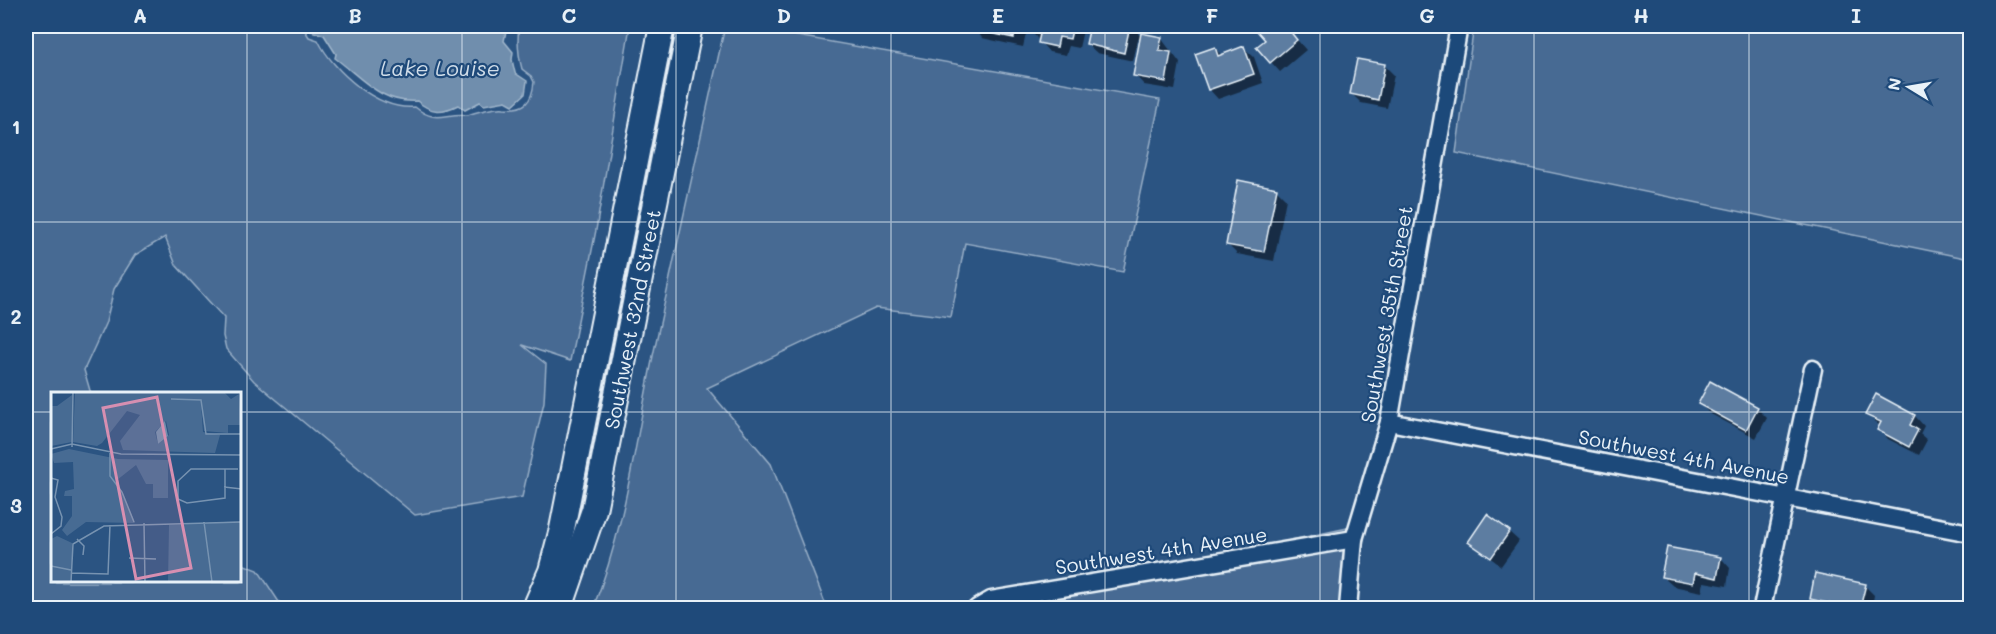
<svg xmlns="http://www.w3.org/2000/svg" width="1996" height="634" font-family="Mali,sans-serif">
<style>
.green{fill:#476b93;stroke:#98aec6;stroke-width:1.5}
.water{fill:#708ead;stroke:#a0b6cb;stroke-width:1.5}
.shadow{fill:#0007}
.building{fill:#5d7da1;stroke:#e8f1f8;stroke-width:1.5}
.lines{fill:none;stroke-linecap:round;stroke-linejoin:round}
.street-casing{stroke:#e8f1f8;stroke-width:21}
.secondary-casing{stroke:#e8f1f8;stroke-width:28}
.street{stroke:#1f4a7a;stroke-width:16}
.secondary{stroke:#1f4a7a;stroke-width:24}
.grid{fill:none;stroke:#e8f1f8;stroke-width:1.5;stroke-opacity:0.55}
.labels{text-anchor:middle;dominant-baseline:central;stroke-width:4.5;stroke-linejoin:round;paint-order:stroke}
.street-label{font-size:20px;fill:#e8f1f8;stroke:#1f4a7a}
.water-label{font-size:21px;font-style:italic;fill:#d0dde9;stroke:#1f4a7a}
.inset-road{fill:none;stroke:#7793b1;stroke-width:1.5}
.view{fill:#d78fb1;fill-opacity:0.15;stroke:#d78fb1;stroke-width:3}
.inset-edge{fill:none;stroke:#e8f1f8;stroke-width:3}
.neatline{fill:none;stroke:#e8f1f8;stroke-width:2}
.grid-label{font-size:20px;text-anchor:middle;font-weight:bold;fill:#e8f1f8}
</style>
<rect width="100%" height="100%" fill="#2b5482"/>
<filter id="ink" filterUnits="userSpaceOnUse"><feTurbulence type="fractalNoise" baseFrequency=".0167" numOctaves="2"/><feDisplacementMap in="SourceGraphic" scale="12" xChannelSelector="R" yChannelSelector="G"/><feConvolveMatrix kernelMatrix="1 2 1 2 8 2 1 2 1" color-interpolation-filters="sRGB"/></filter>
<g filter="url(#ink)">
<g class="green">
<path d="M26,26h276l7,11 9,3c15,31 60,71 97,67 22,18 30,5 53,8 7,-3 28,-8 36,-7 20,2 28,-5 30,-26l-3,-6 -9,-7c-4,-15 -5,-28 -3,-43h111l-34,204 -26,131 -48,-16 24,19 -2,38 -22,95 -107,18 -161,-134 -28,-32 -3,-13 1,-18 -48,-53 -11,-28 -30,18 -21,34 -8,33 -22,48 7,24h-39v188h188v-19l18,7 25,38h-257z"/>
<path d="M725,26h16l419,74 -37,172 -158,-29 -14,74 -75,-9 -169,80 64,76 56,144h-234c33,-81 43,-171 61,-257 23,-109 48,-217 71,-325z"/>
<path d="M1474,26h496v233l-514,-106z"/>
<path d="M1366,524l-14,84h-379z"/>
</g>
<path class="water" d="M310,26h197l-3,15 9,11 -1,8 3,13 12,8 -2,13 -12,11 -7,-4 -22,4 -4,-3 -15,8 -7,-5c-16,8 -27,8 -41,-4 -36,3 -55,-23 -82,-43l1,-4 -12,-19 -13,-4z"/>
<g class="shadow">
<path d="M973,26h55l-5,21 -41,-9z"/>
<path d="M1032,26h52l-5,22 -10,-2 -3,9 -17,-3 -18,-21z"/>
<path d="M1091,26h43l5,9 22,3 19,25 -5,27 -31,-5 -9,-10 6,-35 -3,-1 -5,22 -36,-8 -10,-9z"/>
<path d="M1266,26h19l21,24 -26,22 -9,-10 -4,-22 -7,-9z"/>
<path d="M1215,48l7,8 22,-8 10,9 9,26 -45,16 -9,-10z"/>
<path d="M1384,65l10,10 -7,33 -26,-5 -9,-9z"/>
<path d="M1276,189l10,10 -12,62 -37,-7 -10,-10z"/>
<path d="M1877,396l38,20 9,10 -4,8 7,6 -8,15 -31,-16 -9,-10 1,-3 -13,-12z"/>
<path d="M1700,404l57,4 10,10 -11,20 -47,-25z"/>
<path d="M1509,532l10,9 -18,25 -31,-24z"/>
<path d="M1721,558l9,10 -3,18 -23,-4 -2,10 -29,-6 -10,-9z"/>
<path d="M1865,586l9,9 -2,13h-50l-10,-9z"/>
</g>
<g class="building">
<path d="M971,26h45l-2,12 -43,-9z"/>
<path d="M1030,26h43l-3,13 -11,-2 -2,10 -19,-4 2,-9 -11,-2z"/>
<path d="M1090,26h40l-6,27 -38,-9z"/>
<path d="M1264,26h22l11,14 -27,23 -14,-16 9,-7 -8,-9z"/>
<path d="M1141,33l21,4 -3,13 12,2 -5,30 -33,-6z"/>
<path d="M1244,46l10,28 -46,16 -13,-36 20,-7 3,9z"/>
<path d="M1357,59l28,5 -7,36 -28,-6z"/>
<path d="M1238,180l39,8 -13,64 -38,-7z"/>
<path d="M1710,381l48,26 -12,23 -48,-26z"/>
<path d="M1876,394l39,21 -5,10 8,5 -9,17 -32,-17 4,-8 -16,-7z"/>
<path d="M1487,514l23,17 -19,27 -23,-16z"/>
<path d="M1667,547l54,10 -4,21 -22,-5 -2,10 -32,-6z"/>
<path d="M1815,573l51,11 -6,24h-11l-39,-9z"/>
</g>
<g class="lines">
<defs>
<g id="street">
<path d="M1389,422l581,111"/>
<path d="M977,608l14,-8 363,-61"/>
<path d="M1348,608l6,-69 35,-117 70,-396"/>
<path d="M1762,608l51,-239"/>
</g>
<g id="secondary">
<path d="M535,608l16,-37 11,-42 100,-503"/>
<path d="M560,608l34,-98 96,-484"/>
</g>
</defs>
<use href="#street" class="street-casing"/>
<use href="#secondary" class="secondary-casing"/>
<use href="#street" class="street"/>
<use href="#secondary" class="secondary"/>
</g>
</g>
<path class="grid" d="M247,26v582M462,26v582M676,26v582M891,26v582M1105,26v582M1320,26v582M1534,26v582M1749,26v582M26,222h1944M26,412h26M240,412h1730"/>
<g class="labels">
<g class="street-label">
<text transform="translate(1386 314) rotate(-80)">Southwest 35th Street</text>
<text transform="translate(632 319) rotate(-79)">Southwest 32nd Street</text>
<text transform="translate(1684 456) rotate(11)">Southwest 4th Avenue</text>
<text transform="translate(1161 550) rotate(-9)">Southwest 4th Avenue</text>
</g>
<g class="water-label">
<text x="440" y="67">Lake Louise</text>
</g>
</g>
<g transform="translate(51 392)">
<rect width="190" height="190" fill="#2b5482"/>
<path d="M24,0h149l7,7 8,-5 2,31h-13v8l-24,-2 -3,-28 2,29 17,3 -5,18 -92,-3 -3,-9 20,-26 -13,-4 -25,32 -5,3 -24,-4zM115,29l3,14 -11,9 -3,-12zM21,3v47l-21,4v-40h6zM18,57l49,10 50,1v38h-15v-14h-7l-10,-19 -19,15 18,43 -49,-1 -19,14 -5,-6 10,-14v-20h-8l1,-5 9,-2 -1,-27 -19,1 -3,-9zM190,129v61h-73l1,-57zM6,144l15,7v39h-21v-43z" fill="#476b93" fill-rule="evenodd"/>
<path d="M114,29l3,15 -10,8 -2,-12z" fill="#708ead"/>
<path class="inset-road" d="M120,7l30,1 5,34h36M21,55l1,-55M0,57l21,-5 49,10 121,1M59,61v23l12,16 12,30M174,77v29l-38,5 -9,-4v-18l13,-12h47M0,86l7,2 -3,17 7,20 -1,9 -10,8M173,95l18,2M153,130l8,60M93,131l1,59M26,147l7,7 -1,9M78,166l27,1M0,174l20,4M20,181l37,1 2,-49M20,190l2,-38 31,-18 138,-4"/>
<path class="view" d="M106,5l34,171 -55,11 -33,-171z"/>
<rect width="190" height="190" class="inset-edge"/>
</g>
<rect width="1996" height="634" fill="none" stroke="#1f4a7a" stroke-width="66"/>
<g transform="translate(1909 87) rotate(281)" stroke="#1f4a7a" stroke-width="4.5" paint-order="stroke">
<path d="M0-4.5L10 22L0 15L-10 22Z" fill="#e8f1f8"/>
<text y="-9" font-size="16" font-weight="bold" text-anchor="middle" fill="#e8f1f8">N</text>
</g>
<rect x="33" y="33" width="1930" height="568" class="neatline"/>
<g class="grid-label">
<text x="140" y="23">A</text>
<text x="355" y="23">B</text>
<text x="569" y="23">C</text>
<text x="784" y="23">D</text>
<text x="998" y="23">E</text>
<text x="1212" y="23">F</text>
<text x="1427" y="23">G</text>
<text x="1641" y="23">H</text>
<text x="1856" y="23">I</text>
<text x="16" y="134">1</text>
<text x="16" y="324">2</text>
<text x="16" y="513">3</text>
</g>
</svg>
